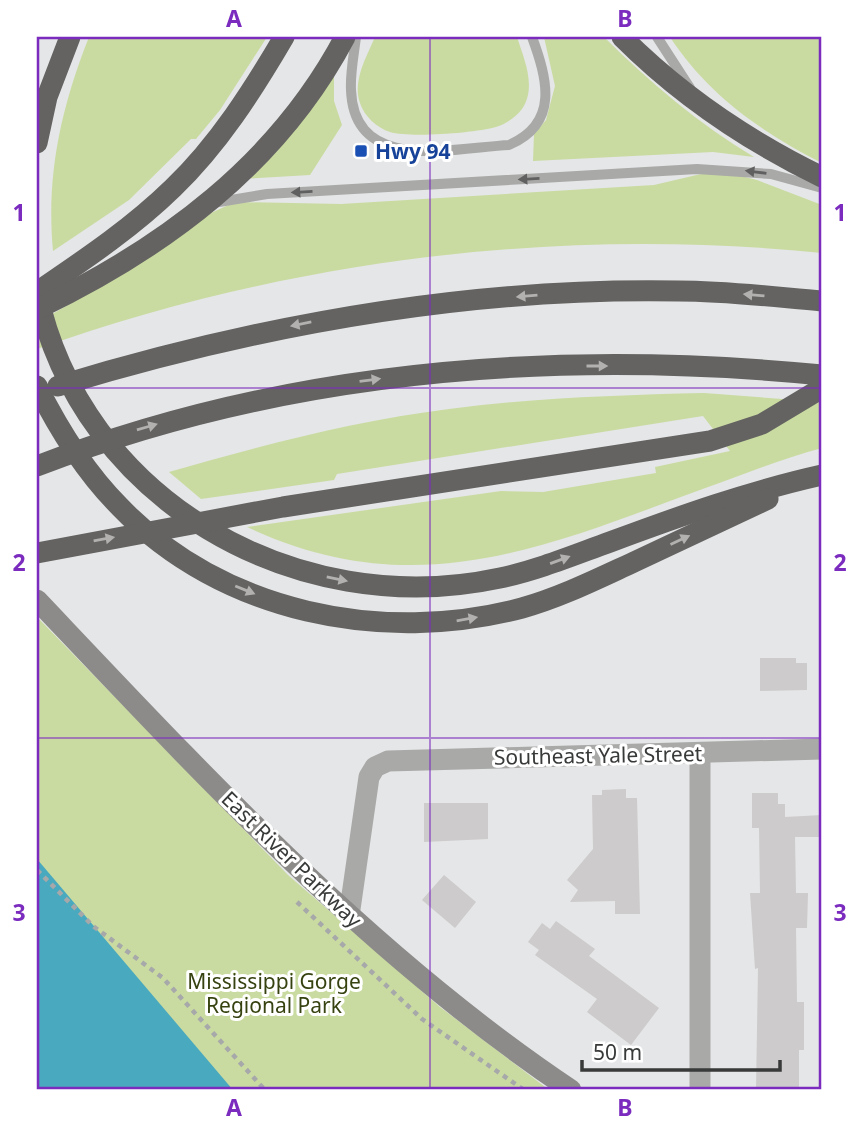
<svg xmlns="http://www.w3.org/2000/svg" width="859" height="1127" font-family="'Noto Sans',sans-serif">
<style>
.green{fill:#c9dba1}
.water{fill:#49a9be}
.building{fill:#cdcbcb}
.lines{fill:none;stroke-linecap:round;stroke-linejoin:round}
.path{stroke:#a7a8a9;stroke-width:4.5;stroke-dasharray:5 5;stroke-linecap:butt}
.lane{stroke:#a9a9a8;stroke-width:10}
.street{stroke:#a9a9a8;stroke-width:21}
.secondary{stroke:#8c8b8a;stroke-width:21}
.highway{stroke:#646362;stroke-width:21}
.oneway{fill:#606060}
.oneway2{fill:#b2b1b0}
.grid{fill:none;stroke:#7b2cbf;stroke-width:2;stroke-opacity:0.55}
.transit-dot{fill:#1a4fb4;stroke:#fff;stroke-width:2.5}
.labels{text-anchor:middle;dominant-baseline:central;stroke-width:6;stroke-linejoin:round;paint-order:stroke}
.transit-label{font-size:21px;font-weight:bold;fill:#164399;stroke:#fff;text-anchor:start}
.street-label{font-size:21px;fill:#383939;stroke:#fff}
.park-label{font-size:21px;fill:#364310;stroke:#fff}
.neatline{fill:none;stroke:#7b2cbf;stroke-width:2.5}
.grid-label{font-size:23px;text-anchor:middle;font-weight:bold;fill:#7b2cbf}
</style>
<rect width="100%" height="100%" fill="#e5e6e7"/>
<g class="green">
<path d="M89,37h178l-47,73 -24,29h-5l-62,61 -76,51c-7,-76 8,-143 36,-214z"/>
<path d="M375,37h142c7,22 20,50 5,72 -6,8 -16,15 -26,18 -21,6 -86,11 -106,5 -13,-4 -26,-16 -30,-29 -8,-22 7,-47 15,-66z"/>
<path d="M544,37h60c45,45 95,87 150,120l-41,-5 -180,9 1,-27 12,-14 9,-34z"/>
<path d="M670,37h152v126c-61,-31 -114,-68 -152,-126z"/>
<path d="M334,67v34l8,24 -32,50 -69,4z"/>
<path d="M729,173l28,7 65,25v48c-263,-27 -536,7 -785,96v-26l82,-48 92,-62 24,-11 106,2 313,-19 47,-11z"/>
<path d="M704,393l118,9v46c-34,9 -67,22 -100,34 -167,60 -300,127 -475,45l254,-36 42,1 113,-19 -1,-6 75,-16 -27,-35 -366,58 -3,6 -133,19 -32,-27c91,-26 184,-51 280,-63 84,-11 169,-14 255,-16z"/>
<path d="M37,617l251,258 152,132 109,83h-319l-193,-210z"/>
</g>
<path class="water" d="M37,859l196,231h-196z"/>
<g class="building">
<path d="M760,658h36v5h11v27l-47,1z"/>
<path d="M626,789v9h11l3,116h-25v-13l-45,1 8,-12 -11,-10 26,-31 -1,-54h10v-5z"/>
<path d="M752,793h26v11h7v13l37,-2v22h-27l1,56h12l-1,35h-11l1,74h7v48h-5v40h-43l2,-122 -3,1 -5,-76h10l-1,-65h-7z"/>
<path d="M424,803h64v36l-64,3z"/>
<path d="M444,875l32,27 -21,26 -33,-28z"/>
<path d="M556,921l39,28 -6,7 70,52 -28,37 -44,-33 10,-13 -62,-44 4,-5 -11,-8 14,-19 8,6z"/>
</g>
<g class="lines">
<g class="path">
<path d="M37,870l56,56 70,52 102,112"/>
<path d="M297,902l125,117 102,71"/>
</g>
<g class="lane">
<path d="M356,37c-2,17 -6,36 -5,53 3,84 102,58 158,55 51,-22 38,-67 23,-108"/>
<path d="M657,37l33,51"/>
<path d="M213,203l54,-9 430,-25 74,5 51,14"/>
</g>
<g class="street">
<path d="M700,753v337"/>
<path d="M349,916l20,-139 6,-10 13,-6 434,-12"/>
</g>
<path class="secondary" d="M37,600c166,175 332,355 534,490"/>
<g class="highway">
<path d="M622,37c58,58 126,104 200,140"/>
<path d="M37,143l10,-46 23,-60"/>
<path d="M37,292c44,208 259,330 463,286 38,-8 74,-23 110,-36 70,-26 140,-51 212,-67"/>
<path d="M37,292c47,-32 95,-64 136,-104 45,-43 80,-98 111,-151"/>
<path d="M37,309c127,-61 241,-145 308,-272"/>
<path d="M37,386c22,44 48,86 83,121 102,106 263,138 402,101 39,-11 75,-29 112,-46 45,-21 90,-42 134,-63"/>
<path d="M58,386c201,-61 410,-99 621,-95 48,0 96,6 143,10"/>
<path d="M37,466c251,-97 519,-117 785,-91"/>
<path d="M37,553l246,-46 427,-66 52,-17 60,-36"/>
</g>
</g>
<defs><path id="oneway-solid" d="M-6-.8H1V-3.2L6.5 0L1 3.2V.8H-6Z" transform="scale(1.75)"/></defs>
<g class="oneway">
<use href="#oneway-solid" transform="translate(756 172) rotate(-173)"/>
<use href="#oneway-solid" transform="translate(529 179) rotate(177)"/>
<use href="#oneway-solid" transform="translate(302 192) rotate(177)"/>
</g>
<g class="oneway2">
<use href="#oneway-solid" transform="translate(754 295) rotate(-175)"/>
<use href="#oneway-solid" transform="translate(527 296) rotate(175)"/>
<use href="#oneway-solid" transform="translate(301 324) rotate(169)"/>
<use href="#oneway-solid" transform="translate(597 366)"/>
<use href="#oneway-solid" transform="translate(370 380) rotate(-7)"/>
<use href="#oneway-solid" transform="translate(147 427) rotate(-16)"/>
<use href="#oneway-solid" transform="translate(104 539) rotate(-10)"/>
<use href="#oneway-solid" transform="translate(680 540) rotate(-25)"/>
<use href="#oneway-solid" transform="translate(560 560) rotate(-20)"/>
<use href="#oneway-solid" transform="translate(337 579) rotate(12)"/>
<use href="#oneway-solid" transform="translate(245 590) rotate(22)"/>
<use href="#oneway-solid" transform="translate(467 619) rotate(-10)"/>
</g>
<path class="grid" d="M430,37v1053M37,388h785M37,738h785"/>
<rect class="transit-dot" x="354" y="144" width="14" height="14" rx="3.5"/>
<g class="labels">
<g class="transit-label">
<text x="375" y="151">Hwy 94</text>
</g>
<g class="street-label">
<text transform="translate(598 755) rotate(-1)">Southeast Yale Street</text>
<text transform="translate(292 859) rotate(44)">East River Parkway</text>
</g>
<g class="park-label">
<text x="274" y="981">Mississippi Gorge<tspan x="274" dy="24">Regional Park</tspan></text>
</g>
</g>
<rect width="859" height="1127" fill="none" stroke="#ffffff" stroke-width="77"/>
<path d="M582 1060v10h198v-10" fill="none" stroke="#383939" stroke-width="3.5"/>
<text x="593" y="1060" font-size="21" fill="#383939" stroke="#ffffff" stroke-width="5" paint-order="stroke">50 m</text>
<rect x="38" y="38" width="782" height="1050" class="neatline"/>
<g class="grid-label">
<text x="234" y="27">A</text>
<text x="625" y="27">B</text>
<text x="19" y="221">1</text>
<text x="840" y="221">1</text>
<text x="19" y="571">2</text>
<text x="840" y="571">2</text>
<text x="19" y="921">3</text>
<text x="840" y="921">3</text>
<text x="234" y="1116">A</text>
<text x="625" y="1116">B</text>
</g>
</svg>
